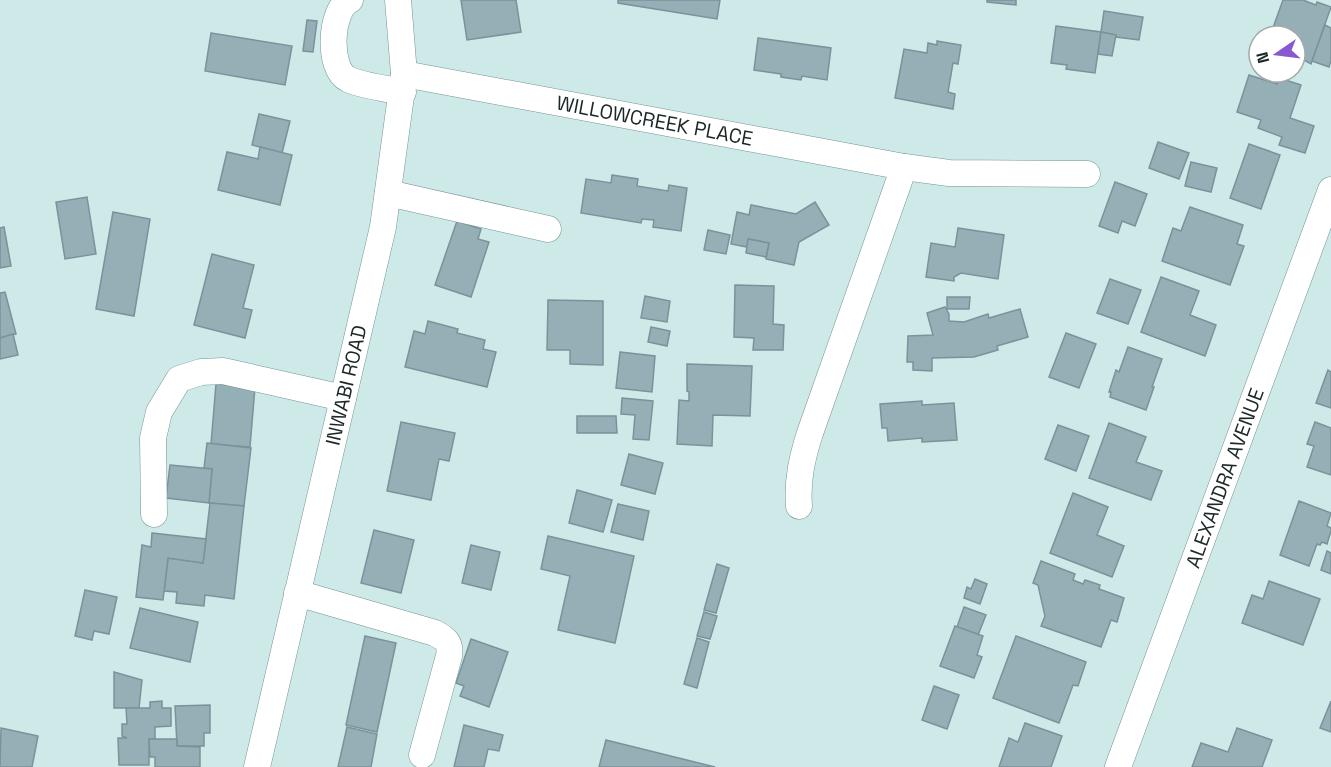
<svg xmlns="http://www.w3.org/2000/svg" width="1331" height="767" font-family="'Space Grotesk',sans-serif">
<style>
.building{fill:#94afb6;stroke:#79939a;stroke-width:1.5}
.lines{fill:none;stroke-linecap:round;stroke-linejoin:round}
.minor-casing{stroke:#779292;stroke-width:27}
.minor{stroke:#fff;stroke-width:26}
.labels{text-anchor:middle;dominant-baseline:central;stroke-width:4.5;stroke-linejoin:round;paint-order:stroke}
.street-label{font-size:20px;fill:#1c2727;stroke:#fff}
</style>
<rect width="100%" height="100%" fill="#cdeae9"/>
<g class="building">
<path d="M461,0h55l5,32 -54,8z"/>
<path d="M618,0h102l-3,19 -99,-16z"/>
<path d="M987,0h29v5l-29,-3z"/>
<path d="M1283,0h20l13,5 1,-3 14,5 -20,57 -16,-9v-19h-25z"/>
<path d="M1104,11l39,6 -4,23 -23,-3v-2l-15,-3z"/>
<path d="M307,20l10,1 -4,31 -10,-1z"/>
<path d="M1325,25l6,3v33l-2,6 -17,-6z"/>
<path d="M1056,26l45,6 -6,41 -29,-4 1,-4 -16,-2z"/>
<path d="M1101,32l15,3 -4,21 -14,-2z"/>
<path d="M211,33l81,13 -7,39 -80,-14z"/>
<path d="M758,38l73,10 -4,32 -25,-4 -1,4 -20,-3v-3l-27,-4z"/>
<path d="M937,41l24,4 -3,19 -5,-1 -5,29 7,2 -2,15 -58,-11 9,-49 23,4 1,-10 9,2z"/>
<path d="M1249,75l28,9 2,-6 22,7 -11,33 24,8 -9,27 -26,-8 3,-8 -24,-9 3,-8 -24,-8z"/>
<path d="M259,114l31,7 -8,32 -30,-8z"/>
<path d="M1158,142l31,11 -10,26 -30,-11z"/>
<path d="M1249,144l31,11 -19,54 -31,-11z"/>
<path d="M260,147l32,8 -12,50 -62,-15 9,-38 31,7z"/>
<path d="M1191,162l26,6 -6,24 -26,-6z"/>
<path d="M612,175l26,4 -1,7 31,5 1,-6 18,3 -6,43 -28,-4 1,-7 -12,-1 -1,4 -60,-10 5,-34 25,4z"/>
<path d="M1115,182l32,12 -12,32 -13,-5 -4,12 -19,-7z"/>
<path d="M87,197l9,57 -31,5 -9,-57z"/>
<path d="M815,202l14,23 -30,17 -5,23 -28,-6 3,-16 -21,-4 -1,8 -16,-3 6,-32 12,3 2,-10 45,9z"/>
<path d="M1190,207l53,18 -6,19 7,2 -14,39 -68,-24 11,-33 8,3z"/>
<path d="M113,212l37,7 -16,97 -38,-7z"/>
<path d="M457,221l24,8 -3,10 11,3 -18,55 -36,-12z"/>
<path d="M4,227l7,39 -11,2v-40z"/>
<path d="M958,228l46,7 -6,44 -37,-6 -7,4v4l-28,-4 5,-34 24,4z"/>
<path d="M708,230l22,5 -4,19 -22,-4z"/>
<path d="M748,239l21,4 -3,14 -20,-4z"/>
<path d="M212,254l42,11 -11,43 9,2 -7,28 -51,-13z"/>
<path d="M1161,277l38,14 -9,24 26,10 -11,31 -64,-24z"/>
<path d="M1110,279l31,11 -13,34 -31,-11z"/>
<path d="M735,285l39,1 -1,38 11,1 -1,25h-30l1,-12 -20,-1z"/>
<path d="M5,292l11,42 -16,4v-45z"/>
<path d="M645,296l25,5 -3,21 -26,-4z"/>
<path d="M947,297h23l-1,12h-22z"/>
<path d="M548,300l55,1v64l-33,-1v-14h-23z"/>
<path d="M945,307l4,7v7l15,1 24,-8 1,4 31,-9 8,28 -31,9 1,4 -24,7 -42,1v13l-19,-1v-8h-6l1,-26 25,-1 -6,-22z"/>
<path d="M428,321l30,8 -1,4 28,7 -2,9 13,3 -9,35 -82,-20 9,-36 11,3z"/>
<path d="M651,327l19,4 -3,15 -19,-4z"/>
<path d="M1066,333l30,11 -17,44 -30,-11z"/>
<path d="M13,334l5,21 -18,4v-21z"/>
<path d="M1128,347l34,12 -10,28h2l-8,23 -36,-13 1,-5h-2l7,-22 3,2z"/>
<path d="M620,352l35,4 -3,36 -36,-4z"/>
<path d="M687,364l65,2 -2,50 -37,-1 -1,31 -35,-2 2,-44 10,1v-9l-2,-1z"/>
<path d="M1328,370l3,2v36l-15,-5z"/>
<path d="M216,384l39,3 -5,60 -39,-3z"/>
<path d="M622,398l31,3 -4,39 -16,-1 2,-24 -14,-1z"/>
<path d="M922,401v4l32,-2 3,37 -35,2v-4l-34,3 -1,-13h-5l-2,-24z"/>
<path d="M577,416h39l1,17h-40z"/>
<path d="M401,422l54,11 -6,28 -10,-2 -8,41 -44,-9z"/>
<path d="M1315,422l16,6v47l-24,-8 7,-21 -7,-2z"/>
<path d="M1109,423l37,14 -10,25 26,9 -11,29 -62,-22z"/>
<path d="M1058,425l31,11 -13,35 -31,-12z"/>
<path d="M207,443l44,5 -7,58 -35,-3 3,-34 -8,-1z"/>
<path d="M629,454l34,9 -8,31 -34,-9z"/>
<path d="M170,465l42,4 -3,34 -43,-5z"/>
<path d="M577,490l35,10 -9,32 -34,-9z"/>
<path d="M1073,493l35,14 -11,28 27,11 -12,31 -62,-24z"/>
<path d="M1299,501l32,12 -4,13 4,2v3l-4,13 -5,-2 -2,3 -3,-1 -8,22 -29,-11z"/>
<path d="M210,503l34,3 -10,93 -29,-4 -1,11 -28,-3 1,-11 -13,-1 4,-33 35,5z"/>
<path d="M618,504l31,7 -6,29 -32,-8z"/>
<path d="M374,530l40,10 -13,53 -40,-10z"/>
<path d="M152,533l54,6 -3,24 -35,-5 -5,42 -27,-3 6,-52 9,2z"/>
<path d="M548,536l86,20 -19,87 -57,-13 12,-54 -29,-7z"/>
<path d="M471,545l29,7 -9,38 -29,-7z"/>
<path d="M1327,551l4,2v21l-10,-4z"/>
<path d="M1041,561l34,13 -2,6 10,4 2,-4 15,5 -1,4 25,9 -7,24 -6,-2 -10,27 -60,-21 4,-10 -7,-31 -5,-2z"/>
<path d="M717,564l12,4 -13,45 -12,-3z"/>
<path d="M975,579l12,5 -7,20 -16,-6 3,-11 4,2z"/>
<path d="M1269,581l51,18 -17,46 -61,-22 10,-28 11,4z"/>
<path d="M85,590l32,7 -8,37 -15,-3 -2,9 -17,-4z"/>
<path d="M964,607l22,8 -8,20 -21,-8z"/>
<path d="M140,608l58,14 -8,40 -60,-14z"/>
<path d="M704,612l13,4 -7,23 -13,-3z"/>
<path d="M955,626l28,10 -6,19 5,2 -8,21 -34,-12z"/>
<path d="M365,636l31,7 -19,89 -31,-7z"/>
<path d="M1016,636l70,26 -8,24 -5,-1 -14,38 -66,-25z"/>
<path d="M697,638l12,4 -12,46 -13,-4z"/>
<path d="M471,639l37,13 -19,55 -29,-11 4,-10 -8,-3z"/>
<path d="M114,672l28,8 -3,28h-25z"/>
<path d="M934,686l25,9 -12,34 -25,-9z"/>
<path d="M162,701v7h9v18l-16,1v12h-6v26h-30l-1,-27h9l-5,-2v-12h5l-1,-16h24v-6z"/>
<path d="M1331,701v31l-11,-4z"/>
<path d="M210,705v28h-6v13h-27l-2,-40z"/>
<path d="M1025,723l37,13 -11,31h-52l10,-29 9,4z"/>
<path d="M464,725l39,10 -4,16 -11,-2 -4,18h-30z"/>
<path d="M347,727l30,7 -6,33h-33z"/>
<path d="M1,728l37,8 -6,31h-32z"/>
<path d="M1237,728l35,12 -10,27h-70l9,-24 27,9z"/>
<path d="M149,739h28v7l23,1v20h-45v-10h-5z"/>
<path d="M606,740l109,27h-116z"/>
</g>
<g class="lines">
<defs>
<g id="minor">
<path d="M350,0c-20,9 -23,69 -2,79 11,6 40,10 55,13"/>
<path id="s1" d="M404,74l500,93 45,6 138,1"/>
<path d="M388,193l160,36"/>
<path d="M799,506c-2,-26 3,-48 11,-73l94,-266"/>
<path d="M154,514l-1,-76 6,-26 20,-33 22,-7 22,-1 120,27"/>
<path d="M297,593l138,40c11,6 16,10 14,23l-27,99"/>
<path id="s2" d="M257,767l126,-540 21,-153 -6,-74"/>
<path id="s3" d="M1118,767l213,-577"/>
</g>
</defs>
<use href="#minor" class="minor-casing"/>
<use href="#minor" class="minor"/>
</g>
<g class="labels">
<g class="street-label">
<text stroke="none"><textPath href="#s1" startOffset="255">WILLOWCREEK PLACE</textPath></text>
<text stroke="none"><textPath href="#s2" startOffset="392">INWABI ROAD</textPath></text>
<text stroke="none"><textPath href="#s3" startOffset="308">ALEXANDRA AVENUE</textPath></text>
</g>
</g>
<g transform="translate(1277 54) rotate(256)"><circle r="28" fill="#ffffff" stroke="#a4a9a9" stroke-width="1.5"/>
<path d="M0-4.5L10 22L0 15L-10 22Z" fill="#8758d1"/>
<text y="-9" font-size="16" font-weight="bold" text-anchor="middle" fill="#1c2727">N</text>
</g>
</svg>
